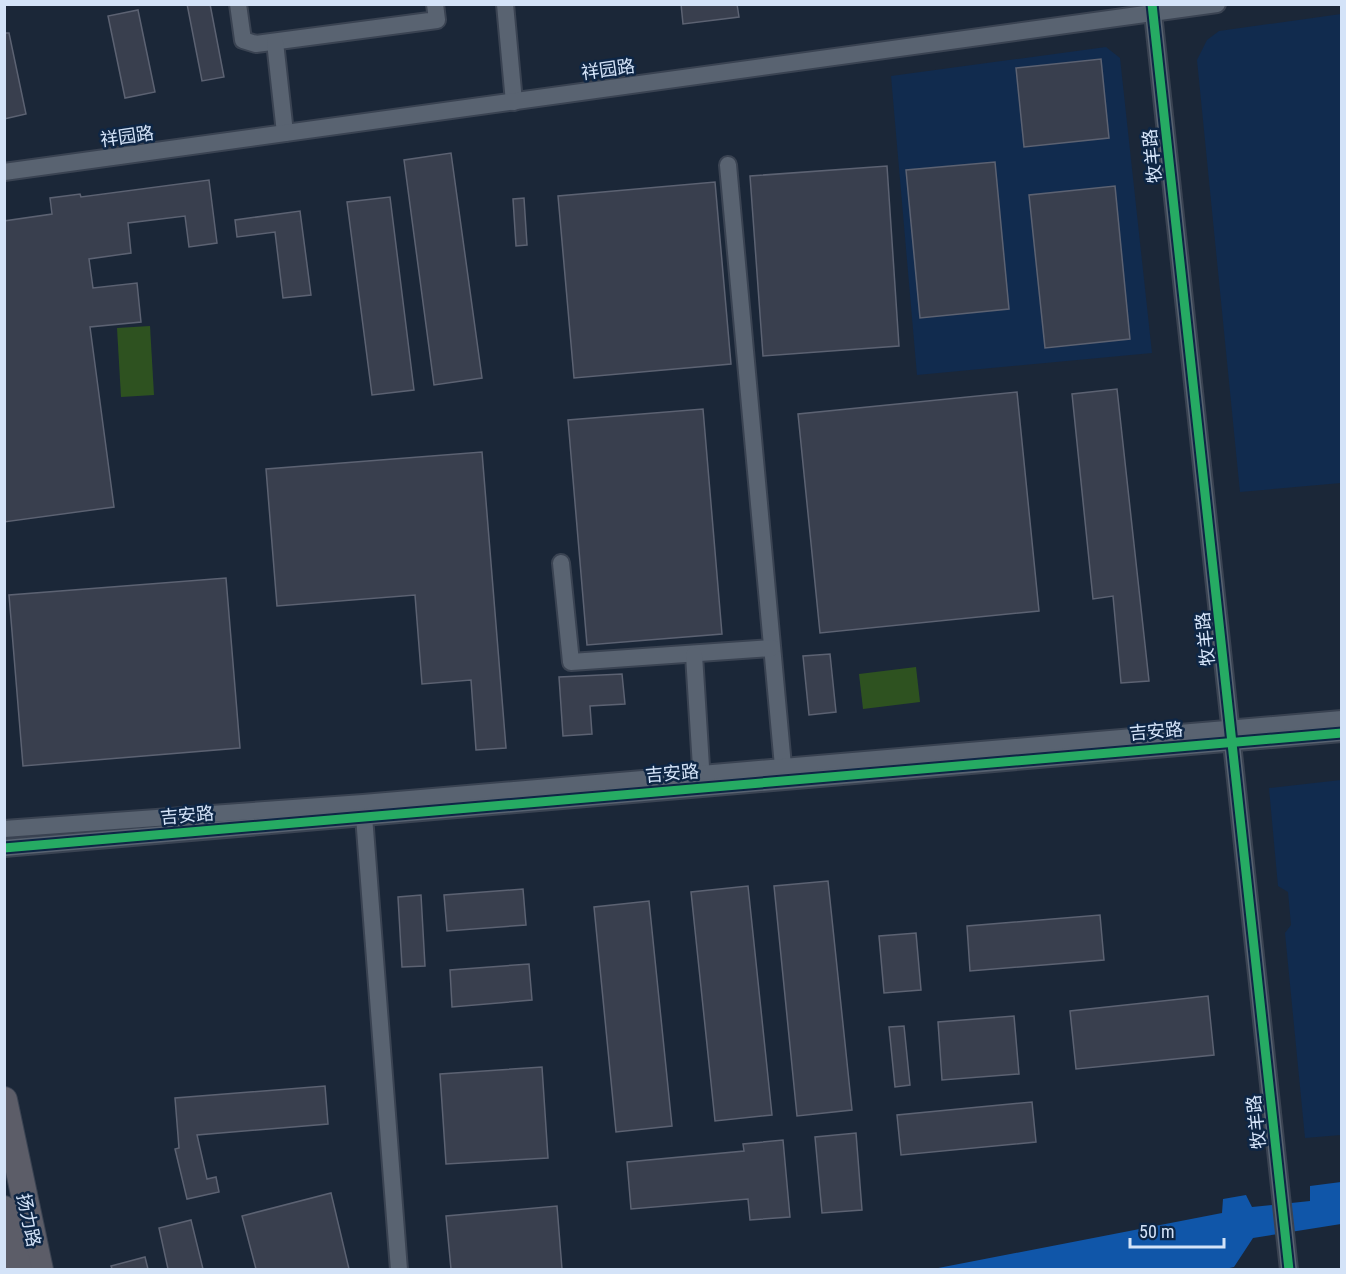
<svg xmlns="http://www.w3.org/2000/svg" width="1346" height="1274" font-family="'Roboto Condensed','Noto Sans SC',sans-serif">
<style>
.built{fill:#112b4e}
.green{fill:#2e5220}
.water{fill:#1056a9}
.building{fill:#393f4e;stroke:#5c6272;stroke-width:1.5}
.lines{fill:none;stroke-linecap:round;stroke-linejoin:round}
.minor-casing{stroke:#3a4352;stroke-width:20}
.highway-casing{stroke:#3a4352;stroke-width:28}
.minor{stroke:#596371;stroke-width:16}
.highway{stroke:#5c5d68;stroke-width:26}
.cycleway-casing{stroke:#0e2645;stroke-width:13}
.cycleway{stroke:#26ab63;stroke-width:9}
.labels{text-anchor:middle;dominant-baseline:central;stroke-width:5;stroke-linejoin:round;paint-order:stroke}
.street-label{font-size:18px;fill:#d4e3f8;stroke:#0e2645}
</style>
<rect width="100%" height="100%" fill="#1b2738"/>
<g class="built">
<path d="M1341,14v469l-101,9 -43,-432 10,-20 12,-9z"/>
<path d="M1106,47l14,11 32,295 -235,22 -26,-299z"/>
<path d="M1341,780v355l-36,3 -20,-205 6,-8 -3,-33 -10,-6 -9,-98z"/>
</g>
<g class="green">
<path d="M150,326l4,69 -33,2 -4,-69z"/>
<path d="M916,667l4,35 -57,7 -4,-35z"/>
</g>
<path class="water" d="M1341,1182v42l-88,14 -19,29 -9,2 -297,1 294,-57 1,-14 23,-4 6,12 58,-6v-15z"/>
<g class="building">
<path d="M187,4h23l14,73 -22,4z"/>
<path d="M681,4h56l2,13 -56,7z"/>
<path d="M138,10l17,82 -30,6 -17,-82z"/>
<path d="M4,33h5l17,81 -22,5z"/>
<path d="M1101,59l8,79 -85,9 -8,-79z"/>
<path d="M451,153l31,225 -48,7 -30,-225z"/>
<path d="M995,162l14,147 -89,9 -14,-148z"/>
<path d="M887,166l12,180 -136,10 -13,-180z"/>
<path d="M209,180l8,63 -28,4 -4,-31 -57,7 3,30 -42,6 4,29 44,-5 4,39 -51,5 24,180 -110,15v-301l48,-7 -2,-16 30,-4 1,3z"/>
<path d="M715,182l16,182 -157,14 -16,-182z"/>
<path d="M1115,186l15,153 -85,9 -16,-153z"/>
<path d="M390,197l24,193 -42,5 -25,-193z"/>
<path d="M524,198l3,47 -11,1 -3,-47z"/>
<path d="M300,211l11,84 -28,3 -8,-66 -38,5 -2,-17z"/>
<path d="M1117,389l32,292 -28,2 -8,-87 -20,3 -21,-205z"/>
<path d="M1017,392l22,219 -219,22 -22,-219z"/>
<path d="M703,409l19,225 -135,11 -19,-225z"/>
<path d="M482,452l24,296 -30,2 -5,-70 -49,4 -7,-89 -138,11 -11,-137z"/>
<path d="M226,578l14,170 -217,18 -14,-171z"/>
<path d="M830,654l6,58 -27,3 -6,-59z"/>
<path d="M622,674l3,30 -35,2 2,28 -29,2 -4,-59z"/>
<path d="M828,881l24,229 -55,6 -23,-230z"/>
<path d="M748,886l24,229 -57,6 -24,-229z"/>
<path d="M523,889l3,36 -79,6 -3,-36z"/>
<path d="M421,895l4,71 -23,1 -4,-70z"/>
<path d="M649,901l23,225 -56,6 -22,-225z"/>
<path d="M1100,915l4,45 -134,11 -3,-45z"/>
<path d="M916,933l5,57 -37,3 -5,-57z"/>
<path d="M529,964l3,36 -80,7 -2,-37z"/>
<path d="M1208,996l6,59 -138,14 -6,-58z"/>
<path d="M1014,1016l5,58 -77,6 -4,-58z"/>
<path d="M904,1026l6,59 -15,2 -6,-60z"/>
<path d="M542,1067l6,91 -102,6 -6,-90z"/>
<path d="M325,1086l3,38 -131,11 10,44 9,-2 3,15 -32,7 -12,-50 4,-1 -4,-50z"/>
<path d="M1032,1102l4,40 -135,13 -4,-40z"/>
<path d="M856,1133l6,77 -40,3 -7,-76z"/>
<path d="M783,1140l7,77 -40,3 -2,-21 -117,10 -4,-47 117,-11 -1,-7z"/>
<path d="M331,1193l18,76h-93l-14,-53z"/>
<path d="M557,1206l5,63h-111l-5,-53z"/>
<path d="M191,1220l12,49h-35l-9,-41z"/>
<path d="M145,1257l3,12h-36l-1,-3z"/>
</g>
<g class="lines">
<defs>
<g id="minor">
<path d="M238,4l5,36 13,4 181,-24 -2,-16"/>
<path d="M505,4l9,98"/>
<path d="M1152,4l137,1266"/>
<path d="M275,42l10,91"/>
<path d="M728,165l56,612"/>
<path d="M4,172l1213,-168"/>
<path d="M561,563l10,99 201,-14"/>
<path d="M694,655l8,128"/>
<path d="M364,816l35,454"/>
<path d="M4,829l359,-26 979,-84"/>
<path d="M4,848l1338,-115"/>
</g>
<g id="highway">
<path d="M4,1100l36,170"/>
<path d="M4,1209l15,61"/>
</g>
</defs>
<use href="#minor" class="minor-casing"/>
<use href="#highway" class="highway-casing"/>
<use href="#minor" class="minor"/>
<use href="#highway" class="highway"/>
<defs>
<g id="cycleway">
<path d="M1152,4l137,1266"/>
<path d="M4,848l1338,-115"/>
</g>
</defs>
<use href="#cycleway" class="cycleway-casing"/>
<use href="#cycleway" class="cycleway"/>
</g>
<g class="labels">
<g class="street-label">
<text transform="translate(608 69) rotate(-8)">祥园路</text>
<text transform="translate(127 136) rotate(-8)">祥园路</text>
<text transform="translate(1152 156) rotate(-96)">牧羊路</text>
<text transform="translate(1205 639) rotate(-96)">牧羊路</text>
<text transform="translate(1156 731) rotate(-5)">吉安路</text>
<text transform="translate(672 773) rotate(-5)">吉安路</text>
<text transform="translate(187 815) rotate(-5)">吉安路</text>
<text transform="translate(1256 1122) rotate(-96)">牧羊路</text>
<text transform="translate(29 1220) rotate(78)">扬力路</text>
</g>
</g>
<rect width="1346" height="1274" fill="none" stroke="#d4e3f8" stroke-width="12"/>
<path d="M1130 1238v9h94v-9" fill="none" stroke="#d4e3f8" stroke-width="3"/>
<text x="1139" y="1238" font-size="18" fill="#d4e3f8" stroke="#0e2645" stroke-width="4.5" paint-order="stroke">50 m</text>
</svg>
